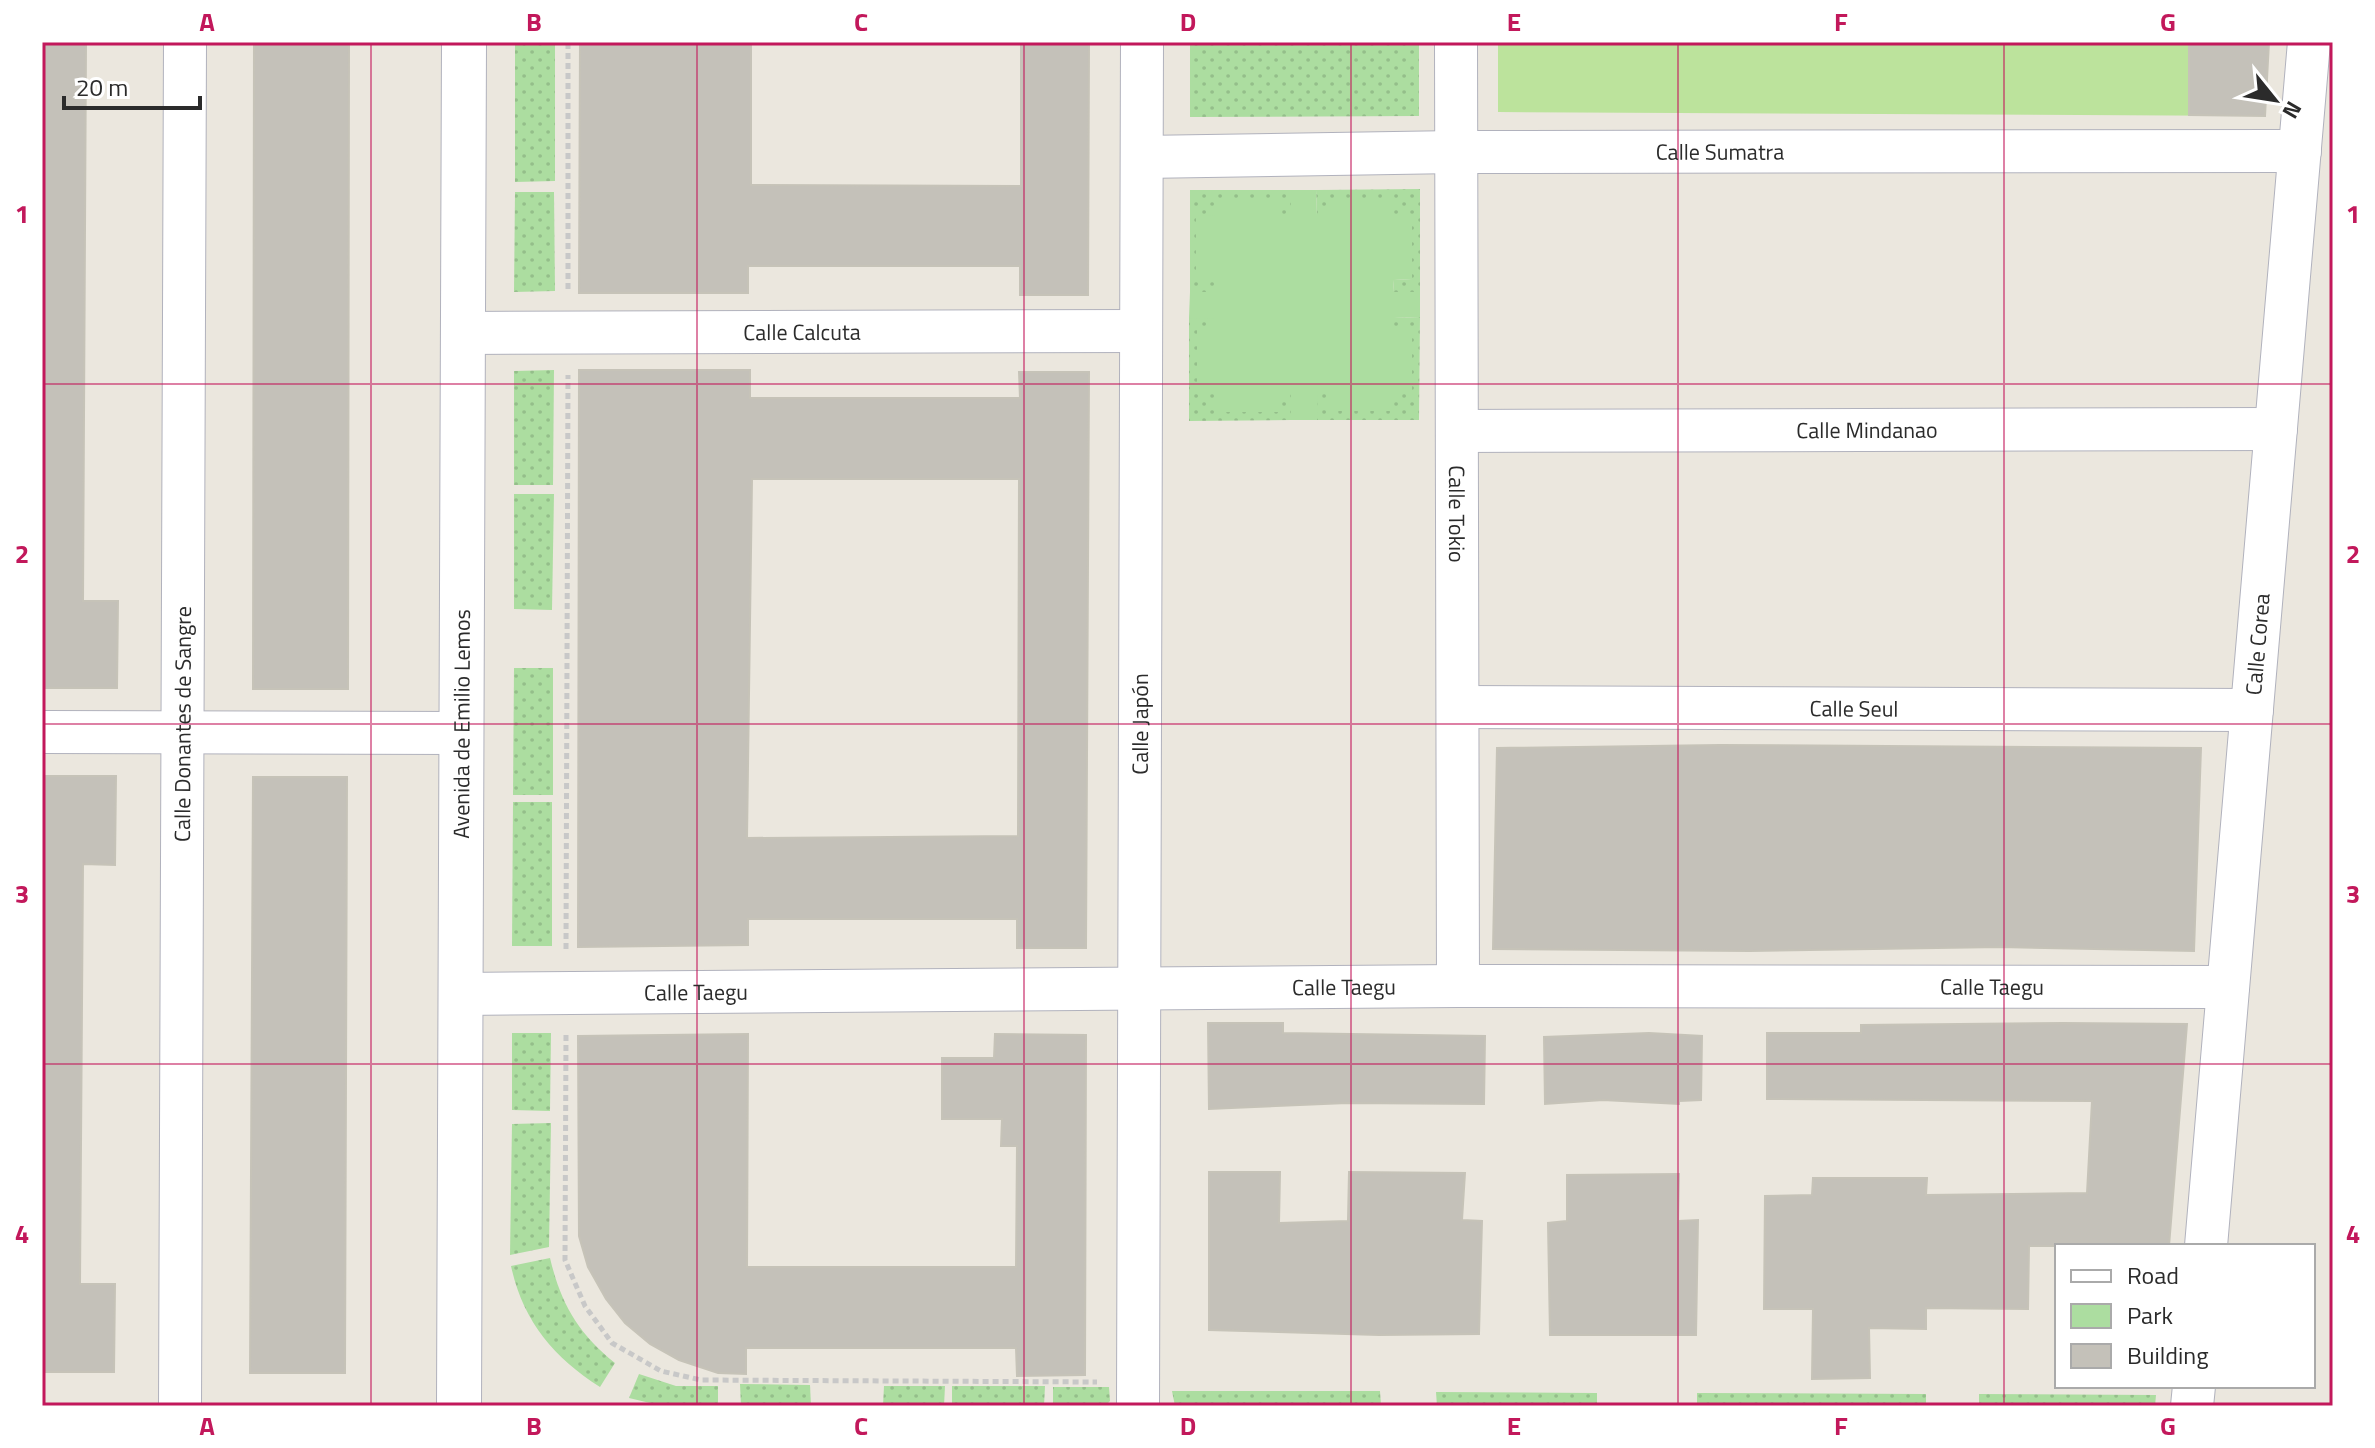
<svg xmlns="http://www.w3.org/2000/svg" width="2375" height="1448" font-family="'Titillium Web',sans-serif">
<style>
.grass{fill:url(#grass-dots)}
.park{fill:#acdda0}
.pitch{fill:#bce39c}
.water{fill:url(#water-rules)}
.building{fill:#c4c1b9;stroke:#c6c3b8;stroke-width:2;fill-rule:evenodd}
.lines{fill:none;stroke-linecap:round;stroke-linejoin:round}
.street-casing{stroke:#b1b2bd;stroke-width:44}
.secondary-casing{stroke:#b1b2bd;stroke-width:46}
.path{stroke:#c8c8c8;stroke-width:5;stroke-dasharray:6 4;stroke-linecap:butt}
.street{stroke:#fff;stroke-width:42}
.secondary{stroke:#fff;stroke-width:44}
.grid{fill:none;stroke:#c2185b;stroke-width:2;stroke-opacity:0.55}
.labels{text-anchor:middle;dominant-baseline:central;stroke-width:6;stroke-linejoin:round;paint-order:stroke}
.street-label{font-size:22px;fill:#2b2b2b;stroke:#fff}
.neatline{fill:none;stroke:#c2185b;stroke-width:3}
.grid-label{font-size:26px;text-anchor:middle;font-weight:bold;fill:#c2185b}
</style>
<defs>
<pattern id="grass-dots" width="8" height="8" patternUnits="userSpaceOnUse" patternTransform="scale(2)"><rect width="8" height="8" fill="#acdda0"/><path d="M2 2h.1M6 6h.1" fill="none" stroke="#94be8a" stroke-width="1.8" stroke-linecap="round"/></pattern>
<pattern id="water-rules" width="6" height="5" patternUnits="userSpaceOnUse" patternTransform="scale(2)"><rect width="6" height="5" fill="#7bbae4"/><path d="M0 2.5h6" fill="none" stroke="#6597b9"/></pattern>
</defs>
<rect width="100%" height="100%" fill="#ebe7de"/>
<g class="grass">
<path d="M515,42h40v139l-40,1z"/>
<path d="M1190,42h229v74l-229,1z"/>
<path d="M1420,189v103h-27l1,-12 18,-1v-62l-18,-1 -64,-18 -1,18 -12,-1 -1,-25z"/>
<path d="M1190,190h101l1,25 -13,1 -1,-18h-62l-1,18 -19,64h19v12h-25z"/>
<path d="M515,192h39l1,99 -41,1z"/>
<path d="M1420,317l-1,103h-102v-26h12v17h65v-18l18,-63h-18v-12z"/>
<path d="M1189,318h26v12l-18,1 18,63v17l63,1v-18h13v26l-102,1z"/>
<path d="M554,370l-1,115h-39v-114z"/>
<path d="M514,494h40l-2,116 -38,-1z"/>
<path d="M514,668h39v127h-40z"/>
<path d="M513,802h39v144h-40z"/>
<path d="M512,1033h39l-1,78 -38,-1z"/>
<path d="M551,1123l-2,124 -39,8 2,-131z"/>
<path d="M550,1258c11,46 28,75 65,105l-15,24c-47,-30 -77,-66 -89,-121z"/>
<path d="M639,1374l37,12h42v20l-68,-3 -21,-5z"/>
<path d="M740,1384l70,1 1,21h-70z"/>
<path d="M884,1386h61l-1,20h-61z"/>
<path d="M952,1386h93l-1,20h-92z"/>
<path d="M1053,1387h56l1,14 -5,5h-52z"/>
<path d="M1172,1391h208l1,15h-206z"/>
<path d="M1436,1392l161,1v13h-160z"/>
<path d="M1697,1393l229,1v12h-229z"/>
<path d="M1979,1394l177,1 -1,11h-176z"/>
</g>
<path class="park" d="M1291,190h25l1,25h12v-17h65v18h18v63l-18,1 -1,12h27v25l-26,1v12h18v64h-18v17h-65v-17h-11l-1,26h-26v-26h-13v18h-63v-18h-18v-64h18v-11l-26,-1 1,-26h25v-12h-19v-64l19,-1v-17h64v17h12z"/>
<path class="pitch" d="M1498,42h771l-4,74 -767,-4z"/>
<path class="water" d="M1808,42h224v3h-225z"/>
<g class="building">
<path d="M42,42h44l-3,559h35l-1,87h-75z"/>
<path d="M254,42h95l-1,647h-95z"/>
<path d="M580,42h171v143l270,1v-144h68l-1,253h-68v-29h-272v27h-169z"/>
<path d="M2189,42h80l-4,74 -76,-1z"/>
<path d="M579,370h171v28h270l-1,-26h70l-3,576h-69v-29h-269v26l-170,2zM752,479h267l-1,357 -271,2z"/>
<path d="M1720,745l481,3 -7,203 -194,-4 -250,4 -257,-2 4,-201z"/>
<path d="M42,776h74l-1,89 -32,-1 -3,420h35l-1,88h-72z"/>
<path d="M253,777h94l-2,596h-95z"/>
<path d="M1208,1023h75v10l202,3 -1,68 -137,-1 -138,6z"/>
<path d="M2063,1023l124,1 -18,222h-140l-1,63 -102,-1v21l-57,-1 1,50 -58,1 1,-70h-49l1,-113 47,-1 1,-17h114l-1,17 161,-2 5,-92 -325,-2v-66h94v-8z"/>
<path d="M1649,1033l53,3 -1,64 -22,1v3l-76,-4 -58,4 -1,-67z"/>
<path d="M748,1034l-1,233h269l1,-121h-16l1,-27h-60v-61h52l1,-24 91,1 -1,340 -68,1 -1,-28h-270v26l-28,-1 -39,-13 -29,-16 -25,-21 -19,-24 -18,-32 -9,-31 -1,-200z"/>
<path d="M1209,1172h71l-1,51 69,-2 1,-49 116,1 -3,47 20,1 -3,113 -100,1 -170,-5z"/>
<path d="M1679,1174l-1,47 20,-1 -2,115h-146l-2,-112 19,-2v-46z"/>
</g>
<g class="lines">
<defs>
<g id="street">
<path id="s1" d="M1456,42l2,944"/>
<path id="s2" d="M1142,157l314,-5 844,-1"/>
<path id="s3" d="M462,333l679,-2"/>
<path id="s4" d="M1457,431l819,-2"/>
<path id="s5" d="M1458,707l794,3"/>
<path d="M42,732l419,1"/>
<path id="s6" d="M460,994l998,-8 770,1"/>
<path id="s7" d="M2206,1246l103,-1204"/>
<path id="s8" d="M180,1406l5,-1364"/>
<path id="s9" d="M1138,1406l4,-1364"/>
<path d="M2192,1406l2,-20"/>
</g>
<g id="secondary">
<path id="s10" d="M459,1406l5,-1364"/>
</g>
</defs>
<use href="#street" class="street-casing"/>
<use href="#secondary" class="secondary-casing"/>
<g class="path">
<path d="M568,289v-247"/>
<path d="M566,949l2,-574"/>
<path d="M566,1035l-1,225 20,46 27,37 49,28 40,9 396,2"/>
</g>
<use href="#street" class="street"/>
<use href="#secondary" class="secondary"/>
</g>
<path class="grid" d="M371,42v1364M697,42v1364M1024,42v1364M1351,42v1364M1678,42v1364M2004,42v1364M42,384h2291M42,724h2291M42,1064h2291"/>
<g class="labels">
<g class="street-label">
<text stroke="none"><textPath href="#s2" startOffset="578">Calle Sumatra</textPath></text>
<text stroke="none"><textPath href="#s3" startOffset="340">Calle Calcuta</textPath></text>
<text stroke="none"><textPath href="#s4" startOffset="410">Calle Mindanao</textPath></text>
<text stroke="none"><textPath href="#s1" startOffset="472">Calle Tokio</textPath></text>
<text stroke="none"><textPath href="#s7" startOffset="604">Calle Corea</textPath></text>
<text stroke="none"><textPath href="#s5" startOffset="396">Calle Seul</textPath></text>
<text stroke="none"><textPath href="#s8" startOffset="682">Calle Donantes de Sangre</textPath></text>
<text stroke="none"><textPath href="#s10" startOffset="682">Avenida de Emilio Lemos</textPath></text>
<text stroke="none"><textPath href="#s9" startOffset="682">Calle Japón</textPath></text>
<text stroke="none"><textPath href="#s6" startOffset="884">Calle Taegu</textPath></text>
<text stroke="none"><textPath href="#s6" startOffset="1532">Calle Taegu</textPath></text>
<text stroke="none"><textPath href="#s6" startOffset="236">Calle Taegu</textPath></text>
</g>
</g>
<rect width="2375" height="1448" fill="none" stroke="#ffffff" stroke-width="88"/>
<rect x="2055" y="1244" width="260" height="144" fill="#ffffff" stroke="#aaaaaa" stroke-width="2"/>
<rect x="2071" y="1270" width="40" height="12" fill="#ffffff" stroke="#aaaaaa" stroke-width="2"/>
<text x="2127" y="1284" font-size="24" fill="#2b2b2b">Road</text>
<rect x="2071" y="1304" width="40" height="24" fill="#acdda0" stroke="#aaaaaa" stroke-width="2"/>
<text x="2127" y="1324" font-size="24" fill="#2b2b2b">Park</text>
<rect x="2071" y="1344" width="40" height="24" fill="#c4c1b9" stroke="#aaaaaa" stroke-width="2"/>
<text x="2127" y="1364" font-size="24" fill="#2b2b2b">Building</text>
<g transform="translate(2275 100) rotate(120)" stroke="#ffffff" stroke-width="6" paint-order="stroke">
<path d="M0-6L14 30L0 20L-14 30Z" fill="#2b2b2b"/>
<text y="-12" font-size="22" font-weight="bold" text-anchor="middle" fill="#2b2b2b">N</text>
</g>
<path d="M64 96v12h136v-12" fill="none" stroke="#2b2b2b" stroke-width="4"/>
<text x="76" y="96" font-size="24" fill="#2b2b2b" stroke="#ffffff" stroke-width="6" paint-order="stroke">20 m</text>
<rect x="44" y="44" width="2287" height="1360" class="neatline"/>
<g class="grid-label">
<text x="207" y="31">A</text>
<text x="534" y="31">B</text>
<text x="861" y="31">C</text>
<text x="1188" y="31">D</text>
<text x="1514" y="31">E</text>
<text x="1841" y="31">F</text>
<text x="2168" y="31">G</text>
<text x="22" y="223">1</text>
<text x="2353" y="223">1</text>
<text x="22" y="563">2</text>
<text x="2353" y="563">2</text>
<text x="22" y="903">3</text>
<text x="2353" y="903">3</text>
<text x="22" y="1243">4</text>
<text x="2353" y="1243">4</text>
<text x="207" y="1435">A</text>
<text x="534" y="1435">B</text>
<text x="861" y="1435">C</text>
<text x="1188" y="1435">D</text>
<text x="1514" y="1435">E</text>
<text x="1841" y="1435">F</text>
<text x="2168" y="1435">G</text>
</g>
</svg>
